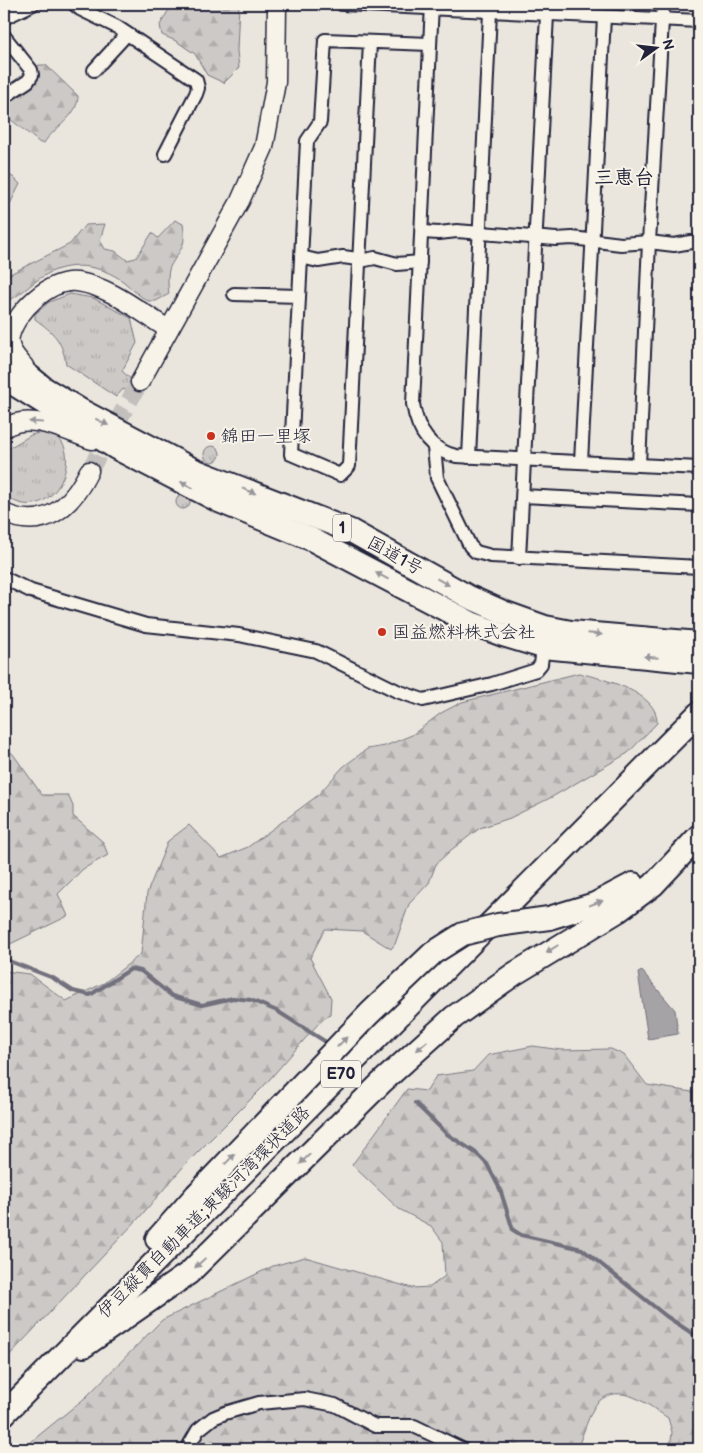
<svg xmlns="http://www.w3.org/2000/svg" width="703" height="1453" font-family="'Balsamiq Sans','Klee One',sans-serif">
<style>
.grass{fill:url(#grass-tufts);stroke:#787680}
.forest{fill:url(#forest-firs);stroke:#787680}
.water{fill:#a6a3a6;stroke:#716f7b}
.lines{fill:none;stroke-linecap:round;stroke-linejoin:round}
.stream{stroke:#716f7b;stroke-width:4}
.secondary-tunnel{stroke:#c2bfbd;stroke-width:18;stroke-dasharray:18 9;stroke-linecap:butt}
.street-casing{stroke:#22223b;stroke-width:16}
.secondary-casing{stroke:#22223b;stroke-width:21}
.highway-casing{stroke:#22223b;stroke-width:26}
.street{stroke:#f7f3e8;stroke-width:12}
.secondary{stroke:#f7f3e8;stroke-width:18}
.highway{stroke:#f7f3e8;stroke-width:22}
.highway-bridge-casing{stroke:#22223b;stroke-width:26;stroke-linecap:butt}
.highway-bridge{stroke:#f7f3e8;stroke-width:22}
.oneway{fill:#97959a}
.poi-dot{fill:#c8321e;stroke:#f7f3e8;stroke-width:2}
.labels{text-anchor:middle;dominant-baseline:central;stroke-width:4;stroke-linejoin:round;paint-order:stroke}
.shield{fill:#f7f3e8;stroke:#62616f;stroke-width:1}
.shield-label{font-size:16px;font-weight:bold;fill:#22223b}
.poi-label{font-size:18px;fill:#22223b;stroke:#f7f3e8;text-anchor:start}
.street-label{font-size:18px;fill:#22223b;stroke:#f7f3e8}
.quarter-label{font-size:20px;font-weight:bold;fill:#22223b;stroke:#f7f3e8}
</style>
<defs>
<pattern id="grass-tufts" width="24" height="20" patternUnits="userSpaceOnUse" patternTransform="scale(1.25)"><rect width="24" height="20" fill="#cdc9c6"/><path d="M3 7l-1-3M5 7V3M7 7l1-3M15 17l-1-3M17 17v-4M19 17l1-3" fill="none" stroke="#b0acab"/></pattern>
<pattern id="forest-firs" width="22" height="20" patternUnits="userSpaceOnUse" patternTransform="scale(1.25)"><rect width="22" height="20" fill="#cdc9c6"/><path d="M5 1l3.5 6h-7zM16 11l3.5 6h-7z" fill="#b0acab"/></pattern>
</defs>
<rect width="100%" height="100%" fill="#eae6de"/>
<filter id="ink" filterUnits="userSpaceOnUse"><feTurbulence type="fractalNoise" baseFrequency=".02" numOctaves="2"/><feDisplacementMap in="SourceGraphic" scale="10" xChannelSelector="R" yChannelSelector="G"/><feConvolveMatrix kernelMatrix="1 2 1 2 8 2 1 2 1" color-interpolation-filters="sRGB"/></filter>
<g filter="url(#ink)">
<g class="grass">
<path d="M70,294l23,4 38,20 6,25 -15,28 13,12 -5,9 -7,-3 -7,8 -50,-33c-4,-24 -12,-31 -31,-45v-5l14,-12z"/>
<path d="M42,432c51,3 15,103 -38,63v-44l27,-16z"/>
<circle cx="212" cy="454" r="8"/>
<circle cx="183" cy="502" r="7"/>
</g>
<g class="forest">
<path d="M172,4h67l-2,47 2,17 -15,15 -17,-8 -12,-21 -19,-13 -14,-6 -2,-10z"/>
<path d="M39,65h7l32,31c0,21 -25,32 -34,47h-4l-36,-29v-12z"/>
<path d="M4,173l9,4 7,7 -16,32z"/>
<path d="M175,220l8,4c4,24 -3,24 -13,43 -3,7 -2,19 -1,27l-13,7h-8c-9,-5 -16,-12 -24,-19 -24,-18 -56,-22 -82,-5 -13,8 -24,21 -38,25v-25l66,-33 15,-19 20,-1 -5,16 5,9 10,2 12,9 9,-2 16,-25 6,5z"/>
<path d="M579,673c24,6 80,19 78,50l-29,30 -76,44 -42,21 -30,10 -29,22 -15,14 -7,19 -20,21 -14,40 -4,5 -29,-18 -37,-2 -15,29 21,40 -1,16 -12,10 -56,64 -78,78 -46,53 -134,142v-390l26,3 36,27 38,-18 37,-29 6,-61 21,-52 21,-16 32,33 27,-11 69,-51 26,-29 24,-18 18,-3 27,-11 29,-22 21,-11z"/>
<path d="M4,747l9,7 29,41h26l5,11v10l30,26 5,13 -25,14 -25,25 10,22 -64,31z"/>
<path d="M533,1046l28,4 50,-1 13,6 23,30 52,8v356h-29l2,-17 -4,-14c-20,-13 -47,-37 -70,-16 -8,8 -16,36 -21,47h-555l64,-52 76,-77 111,-54 32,-9 107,31 18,-1 15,-11 -2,-34 -12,-16 -32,-17 -47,-44 55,-76 20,2 9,-15 37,-5 15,-16z"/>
</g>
<path class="water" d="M642,971l33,39 3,24 -30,5 -10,-66z"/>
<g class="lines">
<g class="stream">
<path d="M4,959l49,19 20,13 17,4 41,-26 10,2 31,25 30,9 31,-7 18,2 26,11 49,31"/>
<path d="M415,1103l32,31 29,19 11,11 13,25 13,41 8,5 61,14 84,67 33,22"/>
</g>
<path class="secondary-tunnel" d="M89,471l51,-89"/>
<defs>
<g id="street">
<path d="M74,4l6,5 37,18 79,53 2,8 -2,6 -31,60"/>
<path d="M342,4l357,17"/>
<path d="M432,4l-19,400c4,25 16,46 43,52l243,12"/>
<path d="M4,18l29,-14"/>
<path d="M4,36l27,34 1,5 -4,6 -24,16"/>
<path d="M370,42l-21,424 -9,9 -49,-21 16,-313 13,-19 5,-82 105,4"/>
<path d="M94,70l33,-36"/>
<path d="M422,232l17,1 18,-2 99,8 16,-1 49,6 28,-2 25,3 17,-3 8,2"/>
<path d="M301,257l17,4 25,-4 22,3 10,-2 22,6 23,-2"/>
<path d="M234,294l65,2"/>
<path d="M434,447l3,31 33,68 6,6 15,4 208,11"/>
<path d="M469,457l21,-445"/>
<path d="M581,462l23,-445"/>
<path d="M639,465l10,-223 14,-238"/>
<path d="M523,496l176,9"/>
<path d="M519,558l28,-543"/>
<path d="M4,578l27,13 115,34 93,10 77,16 81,40 26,9 69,-16 44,-14 5,-6 3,-23"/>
<path d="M187,1449l11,-19 15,-12 12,-5 34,-10 46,-4 30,6 40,21h39l48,23"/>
</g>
<g id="secondary">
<path d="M24,366c-7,-8 -17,-18 -14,-30 6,-25 40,-57 67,-54 33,4 63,30 91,47"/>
<path d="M140,382l100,-181 24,-54 12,-65 1,-78"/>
<path d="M4,428c27,-17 61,3 88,12"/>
<path d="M4,513c41,19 68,-7 85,-42"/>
</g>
<g id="highway">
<path d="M4,356l41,33 35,21 114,60 157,61 118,66 34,15 42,15 26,5 128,11"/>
<path d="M4,378l112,70 103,53 92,38 160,84 32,12 40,12 156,15"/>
<path d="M549,918l46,-14 38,-20"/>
<path d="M157,1239l39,-44"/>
<path d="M84,1346l105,-73 194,-192 71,-64 60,-43 104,-63 35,-26 46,-49"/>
<path d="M4,1414l695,-701"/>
</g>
</defs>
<use href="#street" class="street-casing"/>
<use href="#secondary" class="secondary-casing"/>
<use href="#highway" class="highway-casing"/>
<use href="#street" class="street"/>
<use href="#secondary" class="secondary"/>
<use href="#highway" class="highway"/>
<defs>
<path id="highway-bridge" d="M196,1195l173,-181 64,-61 30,-19 35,-9 51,-7"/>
</defs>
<use href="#highway-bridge" class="highway-bridge-casing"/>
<use href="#highway-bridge" class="highway-bridge"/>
</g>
<defs><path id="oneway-solid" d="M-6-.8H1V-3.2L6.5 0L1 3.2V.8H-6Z" transform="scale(1.25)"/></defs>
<g class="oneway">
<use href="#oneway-solid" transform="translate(36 422) rotate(-176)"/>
<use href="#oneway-solid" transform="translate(102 422) rotate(27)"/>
<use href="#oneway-solid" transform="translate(187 485) rotate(-153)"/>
<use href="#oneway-solid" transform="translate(249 491) rotate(21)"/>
<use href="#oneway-solid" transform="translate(382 576) rotate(-152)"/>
<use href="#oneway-solid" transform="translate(443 582) rotate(29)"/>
<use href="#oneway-solid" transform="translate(595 634) rotate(5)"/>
<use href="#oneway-solid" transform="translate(651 657) rotate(-175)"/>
<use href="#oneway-solid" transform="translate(596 903) rotate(-21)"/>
<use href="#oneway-solid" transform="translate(552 949) rotate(148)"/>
<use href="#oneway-solid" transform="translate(342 1042) rotate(-46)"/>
<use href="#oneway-solid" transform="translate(422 1046) rotate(139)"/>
<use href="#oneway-solid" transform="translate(230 1159) rotate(-46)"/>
<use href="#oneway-solid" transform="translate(305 1159) rotate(135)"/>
<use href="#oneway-solid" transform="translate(200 1263) rotate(137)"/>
</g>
</g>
<g class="poi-dot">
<circle cx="211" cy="436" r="5"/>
<circle cx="382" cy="632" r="5"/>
</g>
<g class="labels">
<g class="shield">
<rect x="333" y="514.5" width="18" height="27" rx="4"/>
<rect x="321" y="1060.5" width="40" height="27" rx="4"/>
</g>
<g class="shield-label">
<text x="342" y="528">1</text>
<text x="341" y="1074">E70</text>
</g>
<g class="poi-label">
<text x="221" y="436">錦田一里塚</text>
<text x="392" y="632">国益燃料株式会社</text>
</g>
<g class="street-label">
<text transform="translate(395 556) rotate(29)">国道1号</text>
<text transform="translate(204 1212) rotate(-45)">伊豆縦貫自動車道;東駿河湾環状道路</text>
</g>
<g class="quarter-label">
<text x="624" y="178">三恵台</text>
</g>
</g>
<rect width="703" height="1453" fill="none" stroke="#f7f3e8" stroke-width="20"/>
<rect x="10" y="10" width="683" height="1433" fill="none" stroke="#22223b" stroke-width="2" filter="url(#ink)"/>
<g transform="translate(656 48) rotate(75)" stroke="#f7f3e8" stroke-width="4" paint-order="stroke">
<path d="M0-4L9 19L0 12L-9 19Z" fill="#22223b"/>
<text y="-8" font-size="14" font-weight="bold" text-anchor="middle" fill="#22223b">N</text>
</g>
</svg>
